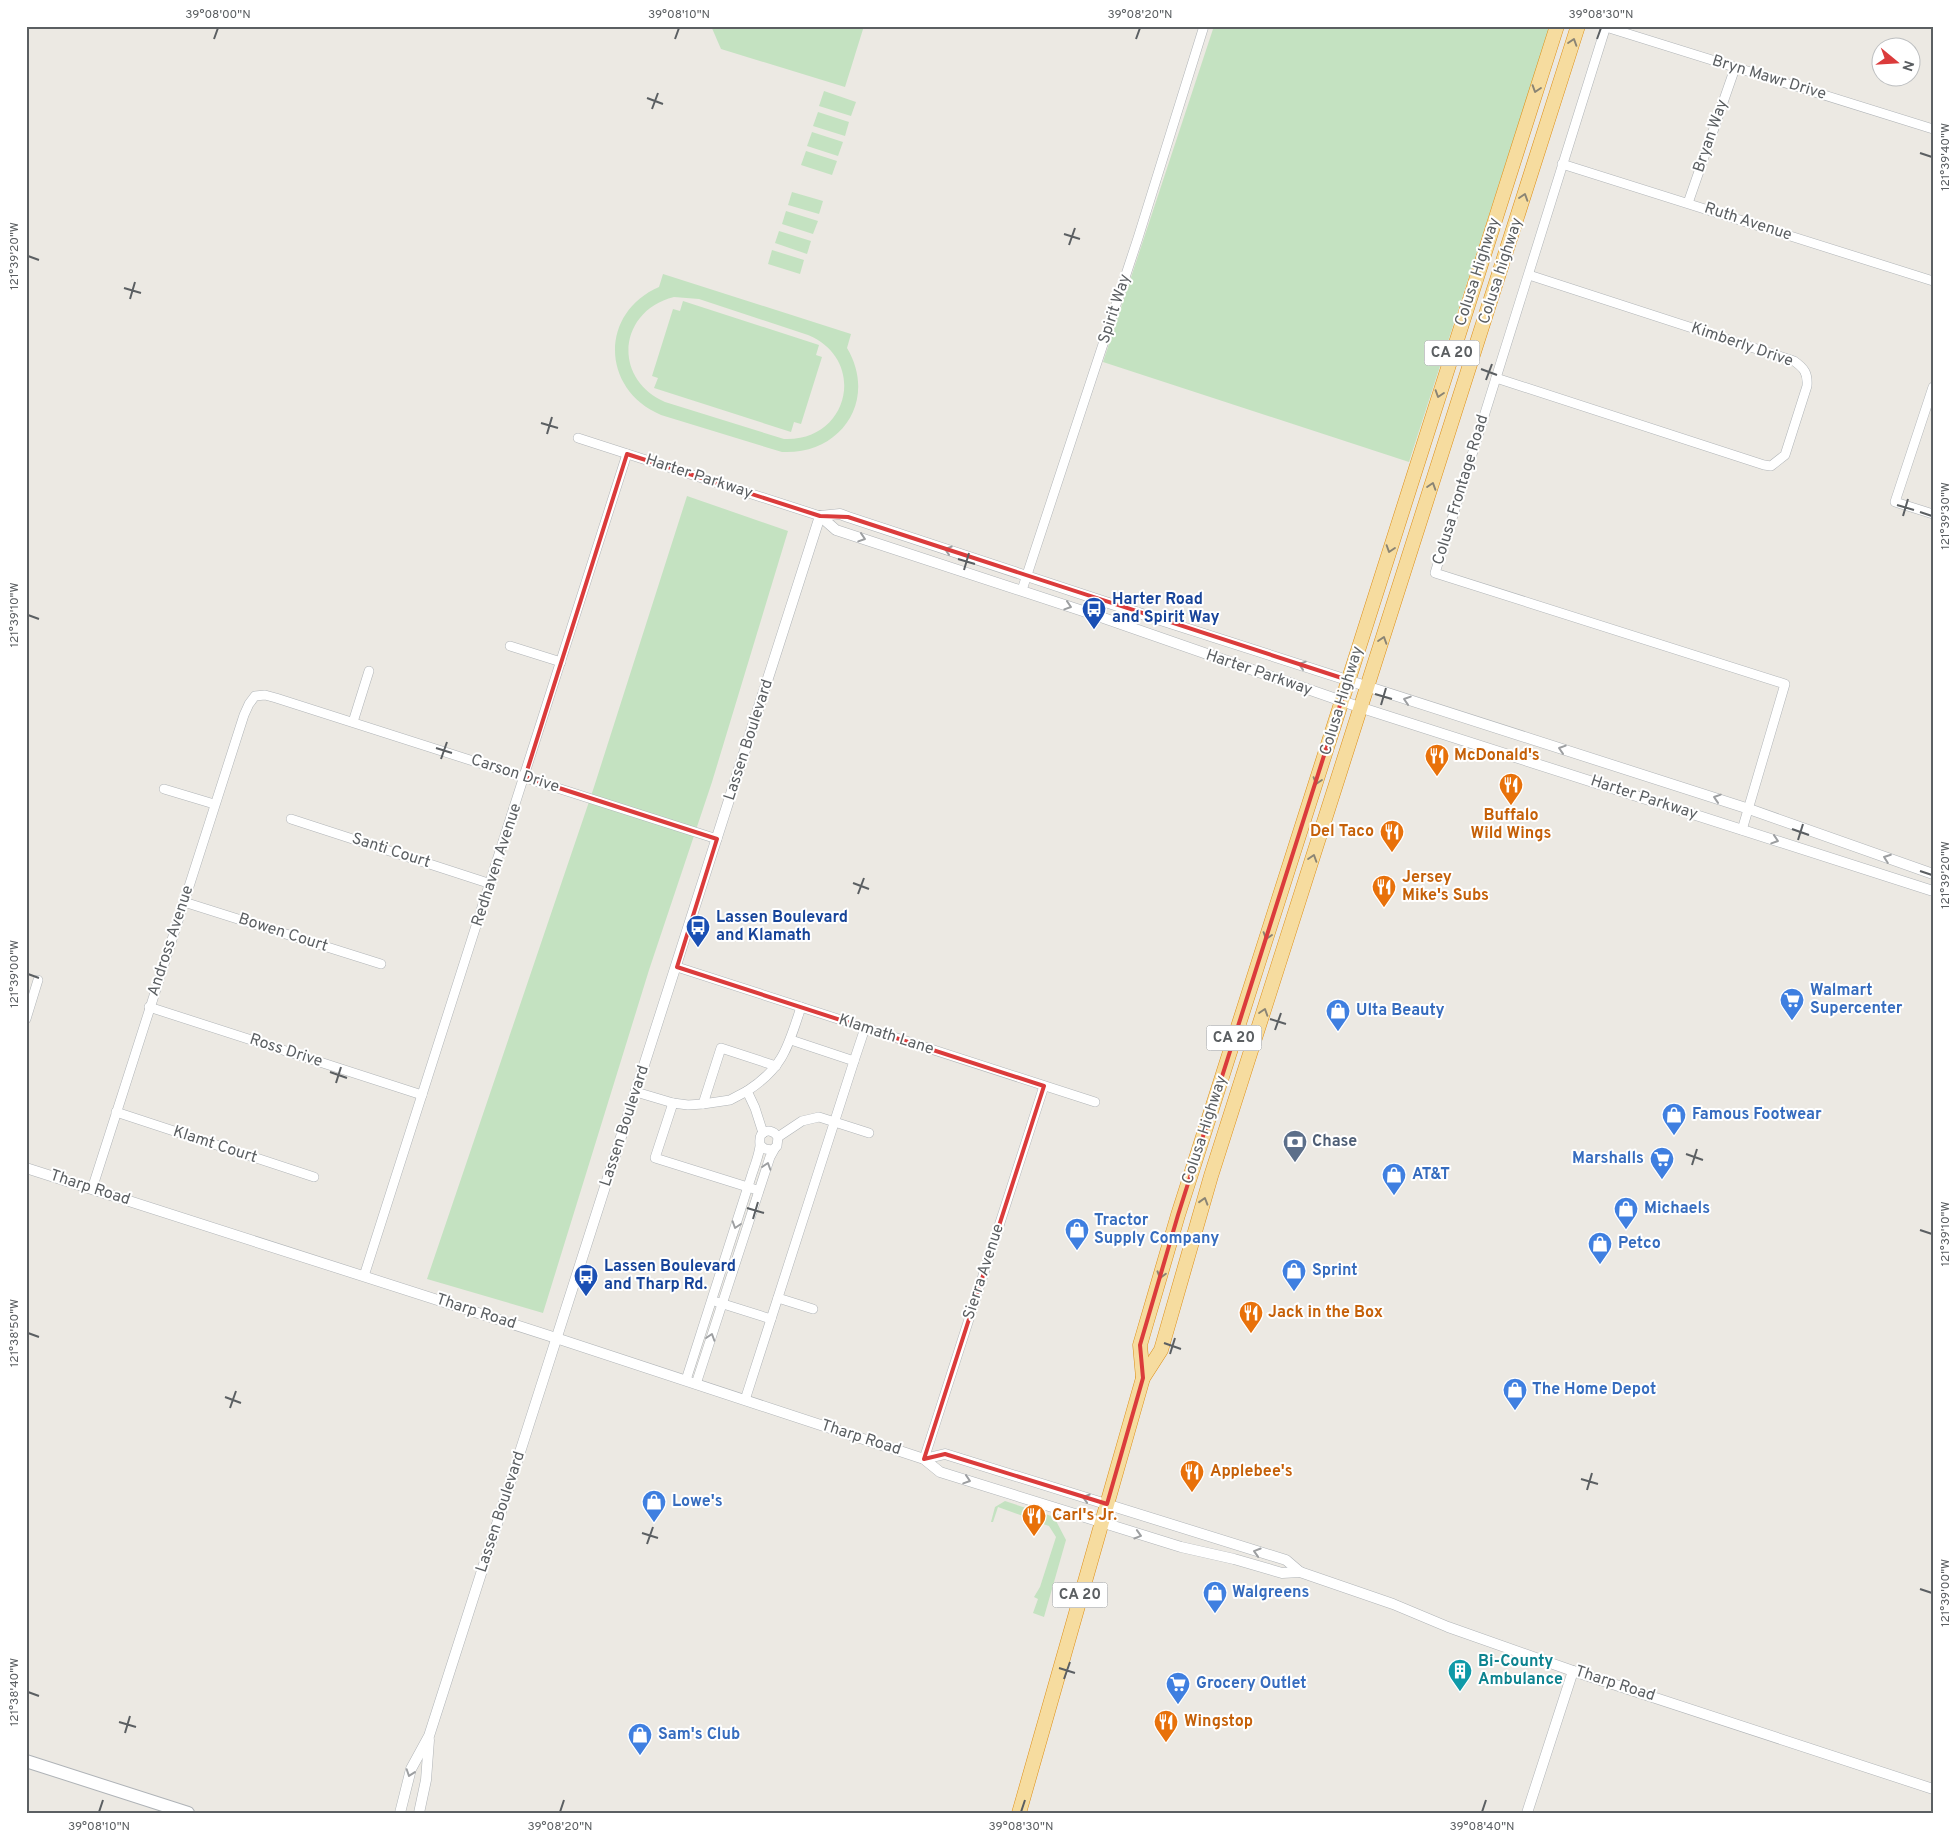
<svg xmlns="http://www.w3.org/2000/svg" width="1959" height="1839" font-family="Overpass,sans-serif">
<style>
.green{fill:#c4e2c1;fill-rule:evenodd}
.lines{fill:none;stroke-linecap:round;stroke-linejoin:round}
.minor-casing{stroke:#b0b4b7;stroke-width:10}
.tertiary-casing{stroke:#b0b4b7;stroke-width:11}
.secondary-casing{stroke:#afb3b7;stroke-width:14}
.trunk-casing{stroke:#dd8d12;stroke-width:15}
.minor{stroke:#fff;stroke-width:9}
.tertiary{stroke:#fff;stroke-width:10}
.secondary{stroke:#fff;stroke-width:12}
.trunk{stroke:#f6dc9f;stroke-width:14}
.oneway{stroke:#8a8474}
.oneway2{stroke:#9d9fa1}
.marked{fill:none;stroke:#db3b3b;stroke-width:4;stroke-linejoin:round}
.ticks{fill:none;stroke:#5b5f62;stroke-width:2}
.labels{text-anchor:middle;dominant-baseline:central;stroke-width:4;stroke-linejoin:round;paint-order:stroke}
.shield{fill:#fff;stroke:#8c8f91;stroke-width:1}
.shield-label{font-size:15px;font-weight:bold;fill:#5b5f62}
.street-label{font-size:16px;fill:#5b5f62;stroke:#fff}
.transit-label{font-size:16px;font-weight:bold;fill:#164399;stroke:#fff;text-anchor:start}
.food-label{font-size:16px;font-weight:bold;fill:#c56008;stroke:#fff;text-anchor:start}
.shop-label{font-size:16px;font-weight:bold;fill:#366cbe;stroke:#fff;text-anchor:start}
.service-label{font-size:16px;font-weight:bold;fill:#4e5e75;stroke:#fff;text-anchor:start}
.culture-label{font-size:16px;font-weight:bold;fill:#0d838f;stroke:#fff;text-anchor:start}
.neatline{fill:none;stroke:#5b5f62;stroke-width:2}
.ticks-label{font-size:12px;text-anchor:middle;fill:#5b5f62}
</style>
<rect width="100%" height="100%" fill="#ece9e3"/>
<g class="green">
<path d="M711,26h153l-19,61 -124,-38z"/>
<path d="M1214,26h336l-141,436 -306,-100z"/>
<path d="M824,91l32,11 -5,14 -32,-10z"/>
<path d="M818,112l31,10 -4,14 -32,-10z"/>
<path d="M812,132l31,10 -5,14 -31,-10z"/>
<path d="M806,151l31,10 -5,14 -31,-10z"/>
<path d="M792,192l31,9 -4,13 -31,-9z"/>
<path d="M786,211l32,10 -5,13 -31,-10z"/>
<path d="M779,231l32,10 -4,13 -32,-11z"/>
<path d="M772,250l32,10 -4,14 -32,-10z"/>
<path d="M663,274l188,60 -4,14c31,52 -6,107 -65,104l-121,-37c-60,-25 -62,-102 -2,-128zM674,297l25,2 109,36c60,25 41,107 -24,104l-119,-37c-53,-23 -47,-91 9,-105z"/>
<path d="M683,301l136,44 -3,10 6,2 -21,67 -7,-2 -3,10 -137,-44 4,-10 -6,-2 21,-67 7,2z"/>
<path d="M687,496l101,35 -76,251 -63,188 -106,343 -116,-34 167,-492z"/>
<path d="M1005,1501l24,8 -3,8 -28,-10 -5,15h-2l4,-15z"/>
<path d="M1031,1509l23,8 12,23 -22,77 -11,-4 5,-14 -4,-2 6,-10 16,-50 -7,-11 -21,-7z"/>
</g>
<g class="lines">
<defs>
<g id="minor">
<path d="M1606,26l-171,547 350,111 -43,146"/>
<path d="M1606,27l327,102"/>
<path d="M1562,164l371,117"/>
<path d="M1688,203l47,-135"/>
<path d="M1496,378l268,87 7,1 14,-11 22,-69c1,-13 -3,-18 -13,-25l-265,-86"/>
<path d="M1933,387l-38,115 38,12"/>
<path d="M578,438l242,78"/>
<path d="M1022,590l116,-352 66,-212"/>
<path d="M510,646l51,16"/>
<path d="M353,722l16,-51"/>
<path d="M164,789l50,15"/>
<path d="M291,819l200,65"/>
<path d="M184,902l197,62"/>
<path d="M677,967l418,135"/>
<path d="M149,1007l273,88"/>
<path d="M26,1019l12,-39"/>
<path d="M854,1061l11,-33"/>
<path d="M747,1091l-17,9 -27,4 18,-56 55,18"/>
<path d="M636,1092l37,11"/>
<path d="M703,1104l-15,1 -15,-2 -18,55 99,31"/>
<path d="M116,1112l198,65"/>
<path d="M763,1133l-8,-25 -8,-17c36,-23 41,-44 54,-84"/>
<path d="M778,1137l24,-16 17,-4 50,16"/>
<path d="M92,1189l152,-474 5,-11 6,-8 10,-1 11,3 441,141"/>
<path d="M364,1276l263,-822"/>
<path d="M778,1298l35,11"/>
<path d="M717,1302l54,17"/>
<path d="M686,1380l66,-206c3,-9 7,-19 8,-28 0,-4 -1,-8 1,-11 5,-7 13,-4 17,2l-1,9 -5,4 -7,-1 -5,-4"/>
<path d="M696,1384l74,-227 5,-9"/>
<path d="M745,1400l109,-339 -63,-21"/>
<path d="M924,1459l120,-373"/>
</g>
<g id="tertiary">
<path d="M820,516l16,14 259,85 267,93 571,183"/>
<path d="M820,516l20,-2 8,3 300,99 601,193 184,65"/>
<path d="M26,1168l530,170 368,121 16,13 241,75 53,12 48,14 18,-1 93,32 55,23 125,44 360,118"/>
<path d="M924,1459l21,-5 341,106 14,12"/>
<path d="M400,1813l11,-44 18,-33 391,-1220"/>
<path d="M419,1813l7,-33 3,-40"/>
<path d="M1527,1813l46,-142"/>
</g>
<path id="secondary" d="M26,1761l162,52"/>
<g id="trunk">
<path d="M1143,1378l-3,-33 38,-130 379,-1189"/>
<path d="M1019,1813l124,-435 18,-28 50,-174 367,-1150"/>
</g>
</defs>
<use href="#minor" class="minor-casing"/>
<use href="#tertiary" class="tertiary-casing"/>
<use href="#secondary" class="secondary-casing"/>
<use href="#trunk" class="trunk-casing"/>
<use href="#minor" class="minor"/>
<use href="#tertiary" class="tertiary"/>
<use href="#secondary" class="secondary"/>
<use href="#trunk" class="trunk"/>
</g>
<defs><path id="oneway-chevron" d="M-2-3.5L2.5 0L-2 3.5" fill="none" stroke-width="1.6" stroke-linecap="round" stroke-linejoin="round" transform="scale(1.25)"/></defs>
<g class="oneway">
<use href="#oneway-chevron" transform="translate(1573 42) rotate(-72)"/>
<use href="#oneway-chevron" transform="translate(1536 89) rotate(108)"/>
<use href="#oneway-chevron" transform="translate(1524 197) rotate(-72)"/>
<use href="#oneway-chevron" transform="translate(1439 394) rotate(108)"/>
<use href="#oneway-chevron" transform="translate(1432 486) rotate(-72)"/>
<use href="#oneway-chevron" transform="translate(1390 549) rotate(108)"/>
<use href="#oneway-chevron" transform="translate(1383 640) rotate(-72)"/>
<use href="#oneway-chevron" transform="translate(1317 781) rotate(108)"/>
<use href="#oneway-chevron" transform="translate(1313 858) rotate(-72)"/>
<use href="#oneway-chevron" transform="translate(1267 936) rotate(108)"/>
<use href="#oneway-chevron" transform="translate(1264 1012) rotate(-72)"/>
<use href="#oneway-chevron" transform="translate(1204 1201) rotate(-73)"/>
<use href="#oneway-chevron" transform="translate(1161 1275) rotate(106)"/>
</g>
<g class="oneway2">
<use href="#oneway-chevron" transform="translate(862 538) rotate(18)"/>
<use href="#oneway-chevron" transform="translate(948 550) rotate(-162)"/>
<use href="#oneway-chevron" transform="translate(1068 606) rotate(18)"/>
<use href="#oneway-chevron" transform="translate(1302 665) rotate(-162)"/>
<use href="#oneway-chevron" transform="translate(1407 700) rotate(-162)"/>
<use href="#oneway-chevron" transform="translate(1562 749) rotate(-162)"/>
<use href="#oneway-chevron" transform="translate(1717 798) rotate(-162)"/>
<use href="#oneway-chevron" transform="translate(1775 840) rotate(18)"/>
<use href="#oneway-chevron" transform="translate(1887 858) rotate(-160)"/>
<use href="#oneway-chevron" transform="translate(767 1166) rotate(-72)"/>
<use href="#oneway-chevron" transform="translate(736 1225) rotate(108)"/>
<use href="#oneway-chevron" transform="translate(711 1337) rotate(-72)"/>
<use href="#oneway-chevron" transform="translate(967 1480) rotate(18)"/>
<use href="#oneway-chevron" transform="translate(1086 1498) rotate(-163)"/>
<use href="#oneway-chevron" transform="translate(1138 1535) rotate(17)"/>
<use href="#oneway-chevron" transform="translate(1257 1552) rotate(-163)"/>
<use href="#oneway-chevron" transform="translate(410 1773) rotate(109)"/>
</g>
<path class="marked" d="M627,454l193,62 28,1 500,163 -170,535 -38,130 3,33 -36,126 -162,-50 -21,5 120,-373 -367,-119 40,-128 -192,-62z"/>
<path class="ticks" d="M214,39l4,-11M675,39l4,-11M1136,39l4,-11M1597,39l4,-11M647,98l16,6M652,109l6,-16M1920,153l12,4M1064,234l16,5M1069,245l6,-17M28,256l11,4M124,288l17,5M130,299l5,-17M1481,369l16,6M1486,380l6,-16M541,423l17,5M547,434l5,-17M1897,505l17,5M1920,512l12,4M1903,516l5,-17M958,559l17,5M964,570l5,-17M28,615l11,4M1375,694l17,5M1381,705l5,-17M436,748l16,5M441,759l6,-17M1792,829l17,6M1798,840l5,-16M1920,871l12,4M853,883l16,6M858,894l6,-16M28,974l11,4M1270,1019l16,5M1275,1030l6,-17M330,1072l17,6M336,1083l5,-16M1686,1154l17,6M1692,1165l5,-16M747,1208l17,5M753,1219l5,-17M1920,1230l12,4M28,1333l11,4M1164,1343l17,6M1170,1354l5,-16M225,1397l16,6M230,1408l6,-17M1581,1479l17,5M1587,1490l5,-17M642,1533l16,5M647,1544l6,-17M1920,1589l12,4M1059,1668l16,5M1064,1679l6,-17M28,1692l11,4M119,1722l17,5M125,1733l5,-17M99,1812l4,-12M560,1812l4,-12M1021,1812l4,-12M1482,1812l4,-12"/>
<defs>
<symbol id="bus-pin" viewBox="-11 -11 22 30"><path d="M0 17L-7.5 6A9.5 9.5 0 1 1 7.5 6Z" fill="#1a4fb4" stroke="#fff"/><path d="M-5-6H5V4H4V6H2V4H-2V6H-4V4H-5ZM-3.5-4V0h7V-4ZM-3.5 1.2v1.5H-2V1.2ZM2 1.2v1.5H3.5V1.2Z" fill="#fff"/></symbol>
<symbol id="restaurant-pin" viewBox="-11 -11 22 30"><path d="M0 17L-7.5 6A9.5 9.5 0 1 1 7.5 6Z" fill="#e8710a" stroke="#fff"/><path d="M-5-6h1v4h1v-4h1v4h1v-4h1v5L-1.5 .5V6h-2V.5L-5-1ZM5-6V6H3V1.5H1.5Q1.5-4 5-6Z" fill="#fff"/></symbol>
<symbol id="supermarket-pin" viewBox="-11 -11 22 30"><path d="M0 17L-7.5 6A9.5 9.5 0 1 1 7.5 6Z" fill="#3f7fe0" stroke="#fff"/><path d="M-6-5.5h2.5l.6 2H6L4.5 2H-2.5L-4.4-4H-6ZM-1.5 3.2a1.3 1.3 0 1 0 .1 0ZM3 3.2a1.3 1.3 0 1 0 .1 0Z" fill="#fff"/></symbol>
<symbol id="shop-pin" viewBox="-11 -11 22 30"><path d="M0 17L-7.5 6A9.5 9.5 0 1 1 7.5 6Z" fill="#3f7fe0" stroke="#fff"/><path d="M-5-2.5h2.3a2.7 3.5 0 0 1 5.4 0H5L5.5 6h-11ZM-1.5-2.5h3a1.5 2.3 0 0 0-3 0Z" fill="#fff"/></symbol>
<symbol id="bank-pin" viewBox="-11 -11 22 30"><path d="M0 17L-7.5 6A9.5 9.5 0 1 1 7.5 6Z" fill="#5c6f8a" stroke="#fff"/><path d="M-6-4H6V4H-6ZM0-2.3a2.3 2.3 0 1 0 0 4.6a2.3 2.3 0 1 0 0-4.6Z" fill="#fff"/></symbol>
<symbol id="building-pin" viewBox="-11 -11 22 30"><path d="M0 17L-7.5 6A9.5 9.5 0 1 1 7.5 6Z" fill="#0f9aa8" stroke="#fff"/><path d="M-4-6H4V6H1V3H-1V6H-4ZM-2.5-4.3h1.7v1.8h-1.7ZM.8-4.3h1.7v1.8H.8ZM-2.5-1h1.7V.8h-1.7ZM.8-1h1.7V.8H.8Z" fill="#fff"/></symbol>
</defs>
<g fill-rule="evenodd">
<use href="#bus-pin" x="1080" y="595" width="28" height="38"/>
<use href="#restaurant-pin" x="1423" y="742" width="28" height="38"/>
<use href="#restaurant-pin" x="1497" y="771" width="28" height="38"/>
<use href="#restaurant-pin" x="1378" y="818" width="28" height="38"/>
<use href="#restaurant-pin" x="1370" y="873" width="28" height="38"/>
<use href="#bus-pin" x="684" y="913" width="28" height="38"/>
<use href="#supermarket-pin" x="1778" y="986" width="28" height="38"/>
<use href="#shop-pin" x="1324" y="997" width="28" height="38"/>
<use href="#shop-pin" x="1660" y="1101" width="28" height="38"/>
<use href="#bank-pin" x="1281" y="1128" width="28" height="38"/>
<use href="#supermarket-pin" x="1648" y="1145" width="28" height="38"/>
<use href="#shop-pin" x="1380" y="1161" width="28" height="38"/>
<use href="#shop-pin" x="1612" y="1195" width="28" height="38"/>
<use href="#shop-pin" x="1063" y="1216" width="28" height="38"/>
<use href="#shop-pin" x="1586" y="1230" width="28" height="38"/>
<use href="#shop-pin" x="1280" y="1257" width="28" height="38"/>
<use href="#bus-pin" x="572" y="1262" width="28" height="38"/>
<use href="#restaurant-pin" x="1237" y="1299" width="28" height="38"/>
<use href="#shop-pin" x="1501" y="1376" width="28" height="38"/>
<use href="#restaurant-pin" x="1178" y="1458" width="28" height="38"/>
<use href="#shop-pin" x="640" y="1488" width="28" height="38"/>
<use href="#restaurant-pin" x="1020" y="1502" width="28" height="38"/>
<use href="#shop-pin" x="1201" y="1579" width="28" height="38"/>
<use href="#building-pin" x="1446" y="1657" width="28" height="38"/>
<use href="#supermarket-pin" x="1164" y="1670" width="28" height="38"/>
<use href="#restaurant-pin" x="1152" y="1708" width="28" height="38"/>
<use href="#shop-pin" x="626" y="1721" width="28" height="38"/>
</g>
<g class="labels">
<g class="shield">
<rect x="1424.5" y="340.5" width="55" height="25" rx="4"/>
<rect x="1206.5" y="1025.5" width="55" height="25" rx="4"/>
<rect x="1052.5" y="1582.5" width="55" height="25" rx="4"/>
</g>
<g class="shield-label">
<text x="1452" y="353">CA 20</text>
<text x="1234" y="1038">CA 20</text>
<text x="1080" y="1595">CA 20</text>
</g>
<g class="street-label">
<text transform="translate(1769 78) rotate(17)">Bryn Mawr Drive</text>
<text transform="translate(1711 136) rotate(-71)">Bryan Way</text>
<text transform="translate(1748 222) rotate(18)">Ruth Avenue</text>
<text transform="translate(1501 271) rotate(-72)">Colusa highway</text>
<text transform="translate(1478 272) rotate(-72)">Colusa Highway</text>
<text transform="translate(1115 309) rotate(-72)">Spirit Way</text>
<text transform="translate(1742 345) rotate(19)">Kimberly Drive</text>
<text transform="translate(699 477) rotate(18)">Harter Parkway</text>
<text transform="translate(1461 490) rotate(-73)">Colusa Frontage Road</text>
<text transform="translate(1259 673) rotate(19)">Harter Parkway</text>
<text transform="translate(1342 701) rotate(-73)">Colusa Highway</text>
<text transform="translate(749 740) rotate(-72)">Lassen Boulevard</text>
<text transform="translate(515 774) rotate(18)">Carson Drive</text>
<text transform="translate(1644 798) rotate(18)">Harter Parkway</text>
<text transform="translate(391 851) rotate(18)">Santi Court</text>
<text transform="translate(497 865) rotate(-72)">Redhaven Avenue</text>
<text transform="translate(283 933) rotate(18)">Bowen Court</text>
<text transform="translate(171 941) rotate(-72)">Andross Avenue</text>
<text transform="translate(886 1035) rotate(18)">Klamath Lane</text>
<text transform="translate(286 1051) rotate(18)">Ross Drive</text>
<text transform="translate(625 1126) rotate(-72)">Lassen Boulevard</text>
<text transform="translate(1205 1130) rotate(-72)">Colusa Highway</text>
<text transform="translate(215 1145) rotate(18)">Klamt Court</text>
<text transform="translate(90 1188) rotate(18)">Tharp Road</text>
<text transform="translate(984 1272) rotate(-72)">Sierra Avenue</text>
<text transform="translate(476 1312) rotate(18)">Tharp Road</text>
<text transform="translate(861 1438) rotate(18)">Tharp Road</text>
<text transform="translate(501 1512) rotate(-72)">Lassen Boulevard</text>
<text transform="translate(1615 1684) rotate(18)">Tharp Road</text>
</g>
<g class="transit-label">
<text x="1112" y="600">Harter Road<tspan x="1112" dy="18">and Spirit Way</tspan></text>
<text x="716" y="918">Lassen Boulevard<tspan x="716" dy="18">and Klamath</tspan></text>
<text x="604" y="1267">Lassen Boulevard<tspan x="604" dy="18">and Tharp Rd.</tspan></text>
</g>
<g class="food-label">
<text x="1454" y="756">McDonald's</text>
<text x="1511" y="816" text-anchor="middle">Buffalo<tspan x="1511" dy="18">Wild Wings</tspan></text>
<text x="1374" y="832" text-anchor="end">Del Taco</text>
<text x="1402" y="878">Jersey<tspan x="1402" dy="18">Mike's Subs</tspan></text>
<text x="1268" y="1313">Jack in the Box</text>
<text x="1210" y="1472">Applebee's</text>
<text x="1052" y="1516">Carl's Jr.</text>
<text x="1184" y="1722">Wingstop</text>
</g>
<g class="shop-label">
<text x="1810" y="991">Walmart<tspan x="1810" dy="18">Supercenter</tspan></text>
<text x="1356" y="1011">Ulta Beauty</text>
<text x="1692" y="1115">Famous Footwear</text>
<text x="1644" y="1159" text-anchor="end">Marshalls</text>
<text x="1412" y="1175">AT&amp;T</text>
<text x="1644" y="1209">Michaels</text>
<text x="1094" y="1221">Tractor<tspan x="1094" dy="18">Supply Company</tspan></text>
<text x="1618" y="1244">Petco</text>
<text x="1312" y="1271">Sprint</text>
<text x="1532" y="1390">The Home Depot</text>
<text x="672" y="1502">Lowe's</text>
<text x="1232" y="1593">Walgreens</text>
<text x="1196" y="1684">Grocery Outlet</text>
<text x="658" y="1735">Sam's Club</text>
</g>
<g class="service-label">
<text x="1312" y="1142">Chase</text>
</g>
<g class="culture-label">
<text x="1478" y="1662">Bi-County<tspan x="1478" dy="18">Ambulance</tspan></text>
</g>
</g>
<rect width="1959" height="1839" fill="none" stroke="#ffffff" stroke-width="55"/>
<g transform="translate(1896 62) rotate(108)"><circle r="24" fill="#ffffff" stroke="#bdbfc0"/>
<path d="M0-4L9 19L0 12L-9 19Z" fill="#db3b3b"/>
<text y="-8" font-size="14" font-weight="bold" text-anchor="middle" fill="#5b5f62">N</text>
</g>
<rect x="28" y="28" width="1904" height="1784" class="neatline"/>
<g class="ticks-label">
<text x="218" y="18">39°08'00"N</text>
<text x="679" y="18">39°08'10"N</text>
<text x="1140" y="18">39°08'20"N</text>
<text x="1601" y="18">39°08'30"N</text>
<text transform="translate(1945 157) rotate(-90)" y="4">121°39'40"W</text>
<text transform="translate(14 256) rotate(-90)" y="4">121°39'20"W</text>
<text transform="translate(1945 516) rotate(-90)" y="4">121°39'30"W</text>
<text transform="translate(14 615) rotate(-90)" y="4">121°39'10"W</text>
<text transform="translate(1945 875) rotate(-90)" y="4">121°39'20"W</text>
<text transform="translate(14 974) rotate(-90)" y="4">121°39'00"W</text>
<text transform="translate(1945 1234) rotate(-90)" y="4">121°39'10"W</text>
<text transform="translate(14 1333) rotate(-90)" y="4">121°38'50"W</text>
<text transform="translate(1945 1593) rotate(-90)" y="4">121°39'00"W</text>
<text transform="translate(14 1692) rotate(-90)" y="4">121°38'40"W</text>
<text x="99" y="1830">39°08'10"N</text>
<text x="560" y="1830">39°08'20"N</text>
<text x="1021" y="1830">39°08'30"N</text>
<text x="1482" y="1830">39°08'40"N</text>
</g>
</svg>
